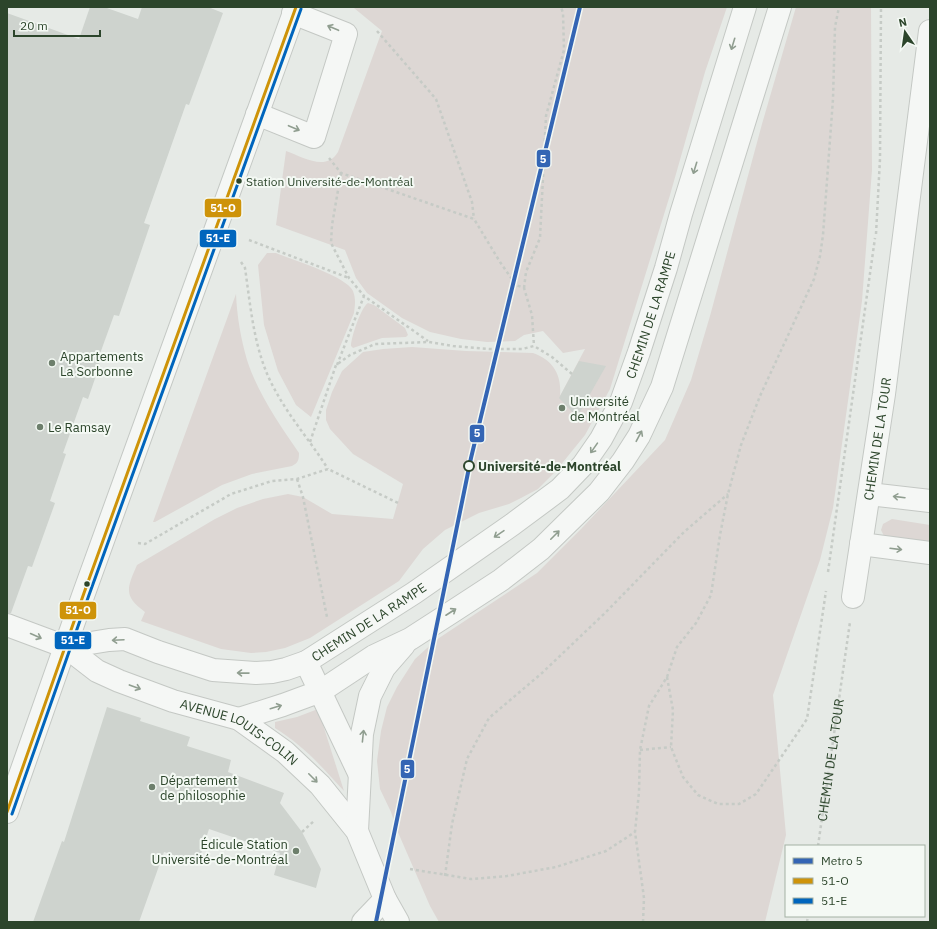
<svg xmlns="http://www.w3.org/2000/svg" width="937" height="929" font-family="'IBM Plex Sans',sans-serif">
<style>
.green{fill:#ddd7d4}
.building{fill:#ced3ce}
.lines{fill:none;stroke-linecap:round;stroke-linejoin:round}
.minor-casing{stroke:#c4c8c4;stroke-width:24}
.path{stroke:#c6cbc6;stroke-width:2.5;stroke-dasharray:3 3;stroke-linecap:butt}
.minor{stroke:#f5f7f5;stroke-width:22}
.bus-1-casing{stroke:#f4f9f4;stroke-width:6}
.bus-2-casing{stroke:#f4f9f4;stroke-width:6}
.bus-1{stroke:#ce9309;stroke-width:3}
.bus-2{stroke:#0065bd;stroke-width:3}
.metro-1-casing{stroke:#f4f9f4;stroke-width:7}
.metro-1{stroke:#3465b4;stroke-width:4}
.oneway{stroke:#909e90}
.bus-dot{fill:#2c452b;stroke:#f4f9f4;stroke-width:1.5}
.poi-dot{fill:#6d7f6c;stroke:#f4f9f4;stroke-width:1.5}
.stop-dot{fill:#f4f9f4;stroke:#2c452b;stroke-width:2}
.labels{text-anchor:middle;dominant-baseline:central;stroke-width:4;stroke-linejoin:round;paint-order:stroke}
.bus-label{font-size:12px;fill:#2c452b;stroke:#f4f9f4;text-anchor:start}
.street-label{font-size:13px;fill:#2c452b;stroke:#f4f9f4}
.poi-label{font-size:13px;fill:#2c452b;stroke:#f4f9f4;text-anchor:start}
.stop-label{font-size:13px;font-weight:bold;fill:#2c452b;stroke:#f4f9f4;text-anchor:start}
.line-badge{stroke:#f4f9f4;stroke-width:1.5}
.badge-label{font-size:11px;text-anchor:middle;font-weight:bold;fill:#fff}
</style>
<rect width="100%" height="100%" fill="#e6eae6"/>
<g class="green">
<path d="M344,7h383l-22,65 -35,123 -60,194 -25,46 -30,37 -17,17 -17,9 -12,6 -30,9 -34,17 -22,19 -24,32 -89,57 -25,10 -19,4 -15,1 -30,-4 -80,-28 4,-9c-22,-16 -18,-24 -8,-47l78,-46 22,-11 26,-9 25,-5 15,3 29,17 61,5 10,-35 -50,-30 -23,-25 -4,-9v-10l6,-18 10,-21 21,-19 20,-3 29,-2 54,4 67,2c20,7 29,22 27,43l25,-47 -22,4 -20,-22 -19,4 -9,6 -28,1 -26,-3 -31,-7 -28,-14 -35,-25 -11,-15 -11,-28 -69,-25 10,-74c17,6 40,21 52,1l44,-121 -28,-23z"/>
<path d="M796,7h75l1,163 -10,131 -29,207 -13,52 -47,135 13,140 -21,87h-326l-9,-16 -33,-76 -6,-18 -11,-23 -3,-28 4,-30 6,-24 10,-20 18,-28 21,-19 101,-67 45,-45 83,-88 26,-60 19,-64 52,-192z"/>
<path d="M267,253h9c17,7 70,23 77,38 3,8 2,14 1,22l-43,104 -15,-12 -18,-34 -14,-46 -6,-60z"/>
<path d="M236,294c1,23 5,45 11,66 11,34 33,65 52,93 0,7 -1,10 -7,13l-40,8 -30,11 -67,37h-2z"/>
<path d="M368,303l6,2 31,23 3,7 -2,2 -24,1 -29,10 -2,-2c0,-8 10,-39 17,-43z"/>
<path d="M892,519l38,6v20l-46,-9 -3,-6 2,-6z"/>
<path d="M318,709l26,82c-23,-25 -40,-45 -69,-63v-6l22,-5z"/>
</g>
<g class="building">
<path d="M90,7h14l34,12 4,-12h66l15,6 -34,92 -3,-1 -42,119 6,2 -31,91 -5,-1 -17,47 3,2 -12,35 -5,-2 -20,56 3,1 -16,47 5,2 -23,64 -4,-1 -17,47h-4v-600l72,26z"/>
<path d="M579,361l27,5 -29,51 -18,-19z"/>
<path d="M107,707l34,11 -1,3 50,16 -3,9 44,14 -3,12 56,21 -4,10 22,29 19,37 -5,19 -42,-13 6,-22 -71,-24 -11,34 -34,-11 -25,70h-106l29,-81 2,1z"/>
</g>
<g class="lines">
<defs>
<g id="minor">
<path d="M257,114l57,23 32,-103 -53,-21"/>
<path d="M869,494l61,7"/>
<path d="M861,544l69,9"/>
<path id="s2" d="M853,597l31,-203 46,-363"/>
<path id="s3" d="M7,625l59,22 31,24 22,10 54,20 66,18 46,33 35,33 37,46 28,68 13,23"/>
<path id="s4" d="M66,647l43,-7 16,-1 33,13 55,18 43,3 16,-1 14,-3 20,-7 108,-69 99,-69 47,-35 23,-24 18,-26 20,-37 18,-50 27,-84 15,-54 64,-207"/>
<path d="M306,662l53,111"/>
<path d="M239,719l44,-14 38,-14 53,-35 36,-17 45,-29 46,-30 40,-31 58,-57 24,-31 16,-25 23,-49 118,-380"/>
<path d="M7,812l77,-219 212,-586"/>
<path d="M357,831l5,-97 8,-38 14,-28 20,-23"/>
<path d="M363,922l22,-23"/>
</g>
</defs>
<use href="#minor" class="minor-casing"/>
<g class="path">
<path d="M377,31l59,68 36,103 2,17"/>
<path d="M329,158l12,15 133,46 26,43 16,23 8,3 8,27 2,31"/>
<path d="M341,173l-9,52 -1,18 18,35 15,18"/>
<path d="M876,234l4,-75 1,-152"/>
<path d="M249,240l100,38"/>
<path d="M241,262l4,6c6,41 9,85 30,122 15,28 36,52 53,79"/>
<path d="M524,288l2,-16 14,-34 6,-122 18,-66 -1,-37 -2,-6"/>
<path d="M337,365l27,-69 64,45"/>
<path d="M310,442l26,-77 14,-10 25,-11 54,-2 24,4 37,3h32l12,-3 18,11 20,17"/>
<path d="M297,479l6,18 24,120"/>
<path d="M138,543l7,1 86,-50 41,-13 25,-2 31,-10 70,34"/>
<path d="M828,572l47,-334"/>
<path d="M667,677l6,33 -2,37 12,30 15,18 20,9h21l17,-10 51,-75 19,-128"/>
<path d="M640,750l31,-3"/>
<path d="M302,832l13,-12"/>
<path id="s1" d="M818,846l32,-224"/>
<path d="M410,869l61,10 36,-3 49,-9 50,-16 29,-19"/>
<path d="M445,876l7,-52 15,-65 22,-41 53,-45 64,-61 78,-80 44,-38"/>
<path d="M643,922l1,-24 -9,-66 4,-40 1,-42 9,-44 18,-29 10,-30 19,-24 15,-28 9,-60 8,-41 13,-49 19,-49 54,-117 6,-23 3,-21 10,-136 2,-72 4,-20"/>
<path d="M807,922l1,-6"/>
</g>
<use href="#minor" class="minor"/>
<defs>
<path id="bus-1" d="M7,812l77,-219 212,-586"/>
<path id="bus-2" d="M12,814l77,-219 212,-586"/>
</defs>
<use href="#bus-1" class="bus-1-casing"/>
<use href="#bus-2" class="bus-2-casing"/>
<use href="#bus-1" class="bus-1"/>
<use href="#bus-2" class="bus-2"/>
<defs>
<path id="metro-1" d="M376,922l95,-464 109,-451"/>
</defs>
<use href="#metro-1" class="metro-1-casing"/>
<use href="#metro-1" class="metro-1"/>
</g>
<defs><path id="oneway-shaft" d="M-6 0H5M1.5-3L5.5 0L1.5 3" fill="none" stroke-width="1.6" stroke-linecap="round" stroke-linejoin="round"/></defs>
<g class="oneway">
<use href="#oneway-shaft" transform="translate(333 28) rotate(-157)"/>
<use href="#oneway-shaft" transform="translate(733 44) rotate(107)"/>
<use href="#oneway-shaft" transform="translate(294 128) rotate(23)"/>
<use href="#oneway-shaft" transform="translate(695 168) rotate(107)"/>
<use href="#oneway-shaft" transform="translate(639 436) rotate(-62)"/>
<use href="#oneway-shaft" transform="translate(594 448) rotate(125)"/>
<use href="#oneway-shaft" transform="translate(899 497) rotate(-173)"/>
<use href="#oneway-shaft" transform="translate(499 534) rotate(146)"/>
<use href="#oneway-shaft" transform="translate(555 535) rotate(-45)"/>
<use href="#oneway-shaft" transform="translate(896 549) rotate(7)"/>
<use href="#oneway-shaft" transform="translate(451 612) rotate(-33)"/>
<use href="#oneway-shaft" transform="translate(36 636) rotate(24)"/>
<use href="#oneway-shaft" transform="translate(118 640) rotate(177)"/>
<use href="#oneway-shaft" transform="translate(243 673) rotate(-179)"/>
<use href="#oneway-shaft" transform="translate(135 687) rotate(20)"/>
<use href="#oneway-shaft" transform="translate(276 707) rotate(-17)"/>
<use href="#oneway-shaft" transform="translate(363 736) rotate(-84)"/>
<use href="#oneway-shaft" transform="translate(313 778) rotate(45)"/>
</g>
<g class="bus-dot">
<circle cx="239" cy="181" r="3.5"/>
<circle cx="87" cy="584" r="3.5"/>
</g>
<g class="poi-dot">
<circle cx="52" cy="363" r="4"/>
<circle cx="562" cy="408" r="4"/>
<circle cx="40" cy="427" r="4"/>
<circle cx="152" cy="787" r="4"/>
<circle cx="296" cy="851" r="4"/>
</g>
<circle class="stop-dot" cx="469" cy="466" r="5"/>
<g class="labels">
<g class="bus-label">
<text x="246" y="181">Station Université-de-Montréal</text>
</g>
<g class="street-label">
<text stroke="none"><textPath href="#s4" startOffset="754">CHEMIN DE LA RAMPE</textPath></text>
<text stroke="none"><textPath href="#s2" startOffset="160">CHEMIN DE LA TOUR</textPath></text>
<text stroke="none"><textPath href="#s4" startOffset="322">CHEMIN DE LA RAMPE</textPath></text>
<text stroke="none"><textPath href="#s3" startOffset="258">AVENUE LOUIS-COLIN</textPath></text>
<text stroke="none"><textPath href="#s1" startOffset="87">CHEMIN DE LA TOUR</textPath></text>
</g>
<g class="poi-label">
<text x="60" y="356">Appartements<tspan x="60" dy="15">La Sorbonne</tspan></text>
<text x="570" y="401">Université<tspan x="570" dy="15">de Montréal</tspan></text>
<text x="48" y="427">Le Ramsay</text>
<text x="160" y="780">Département<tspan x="160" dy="15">de philosophie</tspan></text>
<text x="288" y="844" text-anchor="end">Édicule Station<tspan x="288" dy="15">Université-de-Montréal</tspan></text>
</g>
<g class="stop-label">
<text x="478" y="466">Université-de-Montréal</text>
</g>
</g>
<g class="line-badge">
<rect x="536" y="149" width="15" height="19" rx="4" fill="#3465b4"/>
<rect x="204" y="198" width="38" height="20" rx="4" fill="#ce9309"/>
<rect x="199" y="229" width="38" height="19" rx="4" fill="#0065bd"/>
<rect x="469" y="424" width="16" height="19" rx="4" fill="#3465b4"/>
<rect x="59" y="601" width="38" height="19" rx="4" fill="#ce9309"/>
<rect x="54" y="631" width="38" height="19" rx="4" fill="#0065bd"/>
<rect x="400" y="759" width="15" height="20" rx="4" fill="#3465b4"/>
</g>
<g class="badge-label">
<text x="543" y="163">5</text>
<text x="223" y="212">51-O</text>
<text x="218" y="242">51-E</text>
<text x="477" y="437">5</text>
<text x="78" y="614">51-O</text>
<text x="73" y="644">51-E</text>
<text x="407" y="773">5</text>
</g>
<rect width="937" height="929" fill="none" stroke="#2c452b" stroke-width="16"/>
<rect x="785" y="845" width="140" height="72" fill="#f4f9f4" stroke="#a4b1a4"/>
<rect x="793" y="858" width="20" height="6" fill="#3465b4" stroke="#a4b1a4"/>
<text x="821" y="865" font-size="12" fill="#2c452b">Metro 5</text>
<rect x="793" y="878" width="20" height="6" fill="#ce9309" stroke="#a4b1a4"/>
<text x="821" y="885" font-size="12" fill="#2c452b">51-O</text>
<rect x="793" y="898" width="20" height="6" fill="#0065bd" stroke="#a4b1a4"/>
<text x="821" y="905" font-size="12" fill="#2c452b">51-E</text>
<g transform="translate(905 32) rotate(347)" stroke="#f4f9f4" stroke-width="3" paint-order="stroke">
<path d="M0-3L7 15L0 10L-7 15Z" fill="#2c452b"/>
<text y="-6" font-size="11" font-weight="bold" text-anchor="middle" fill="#2c452b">N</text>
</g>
<path d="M14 30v6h86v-6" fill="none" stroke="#2c452b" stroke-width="2"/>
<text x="20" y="30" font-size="12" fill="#2c452b" stroke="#f4f9f4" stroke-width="3" paint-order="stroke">20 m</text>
</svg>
